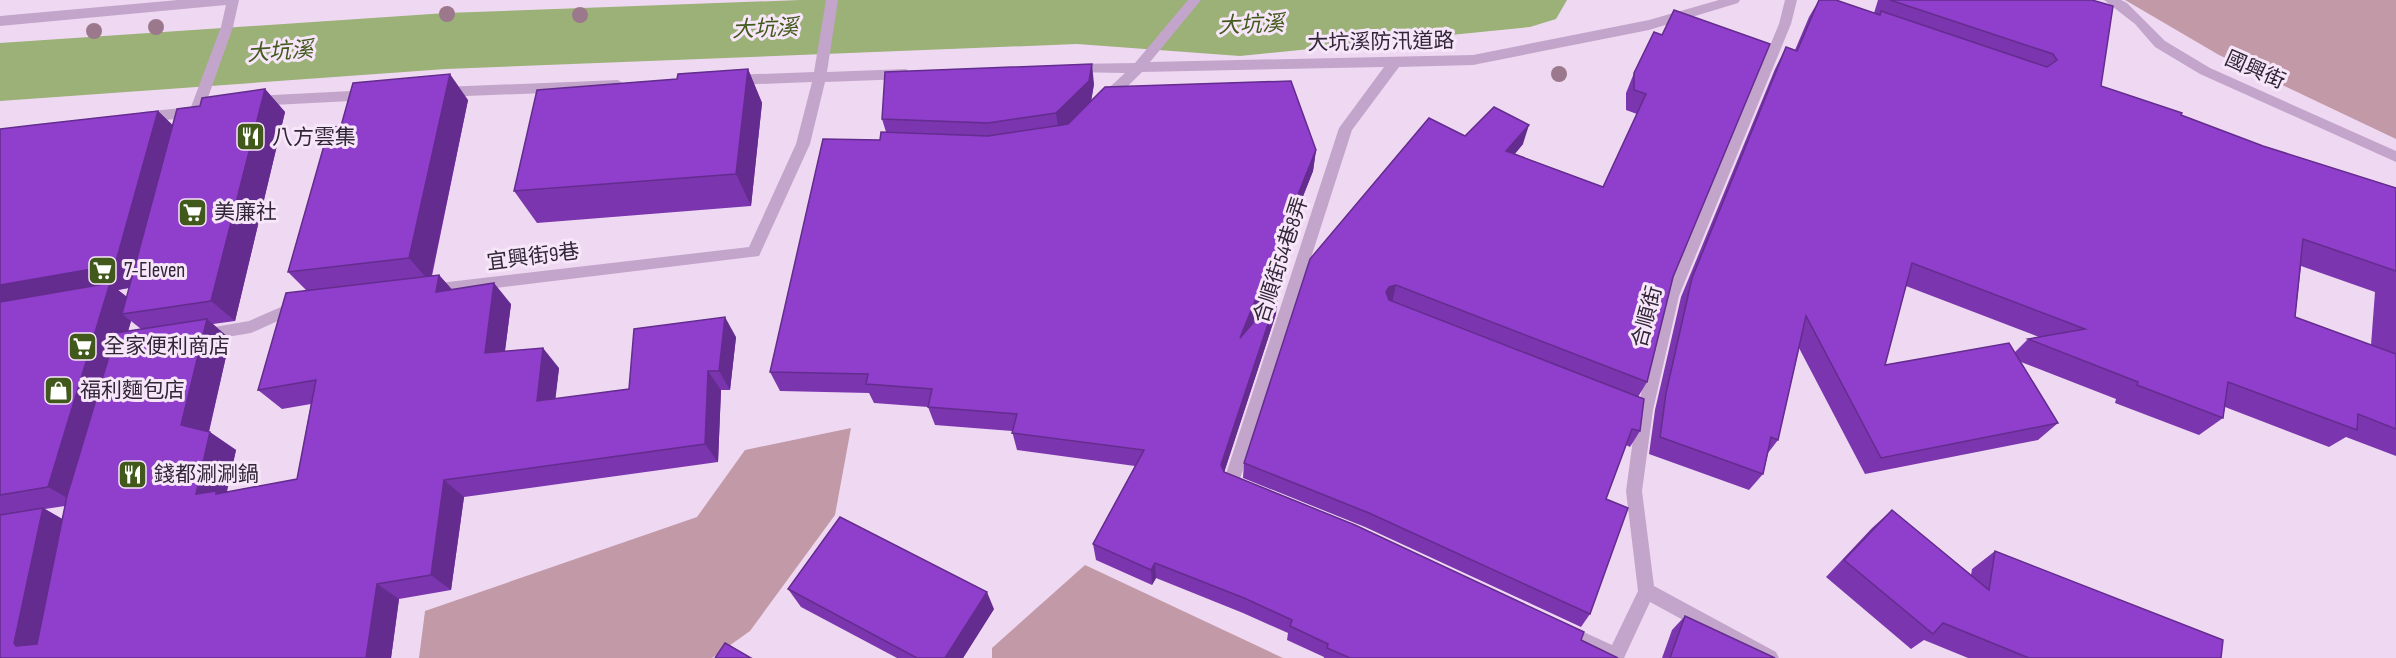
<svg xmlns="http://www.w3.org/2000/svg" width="2396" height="658" font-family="'Sofia Sans Condensed','Noto Sans TC',sans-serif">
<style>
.green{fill:#c299a7}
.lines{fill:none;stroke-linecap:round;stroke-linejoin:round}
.river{fill:#9bb177;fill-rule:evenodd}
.minor{fill:#c3a5cb;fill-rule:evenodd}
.tree{fill:#9b788b}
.wall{fill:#7b36af;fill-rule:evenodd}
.shaded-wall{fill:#642c8e}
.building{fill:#8f3fcb;stroke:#642c8e;stroke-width:1.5}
.labels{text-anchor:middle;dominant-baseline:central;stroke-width:6;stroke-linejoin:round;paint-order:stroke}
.street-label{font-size:21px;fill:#312636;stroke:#f7e6fa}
.poi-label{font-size:21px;fill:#312636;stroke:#f7e6fa;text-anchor:start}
.water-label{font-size:22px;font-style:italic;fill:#41591a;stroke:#f7e6fa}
</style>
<rect width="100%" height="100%" fill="#efd9f2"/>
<g class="green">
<path d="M2125,0h271v139l-177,-84z"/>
<path d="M851,428l-16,87 -85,116 -38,27h-293l6,-47 272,-94 48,-67z"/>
<path d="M1085,565l198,93h-291v-10z"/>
</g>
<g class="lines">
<path class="river" d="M800,0h767l-11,19 -26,8 -290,29 -163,-12 -631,25 -446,32v-58l446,-30z"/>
<g class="minor">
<path d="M178,0h61l-6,27 -33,93 -7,5 -5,-1 -1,-6 -44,4 -7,-5 7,-5 48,-5 30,-80 5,-22 -226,21v-10z"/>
<path d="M826,0h12l-11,72 79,-3 7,5 -7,5 -81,3 -15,62 -51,112 -328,40 -5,-2 -2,-4 2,-4 5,-2 318,-37 47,-103 16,-62 -80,3 -7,-5 7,-5 82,-3z"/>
<path d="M1188,0h13l-51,62 323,-7 176,-35 70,-20h21l-2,3 -89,27 -176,35 -74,2 -47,63 -112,349 10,4 2,5 -2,5 -6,2 -19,-7 -2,-5 116,-355 45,-61 -242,5 -32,32h-10l-2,-4 2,-4 25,-23 -56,-1 -2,-3 7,-5 61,-1z"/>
<path d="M1785,0h12l-6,24 -112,272 -26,114 -11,81 12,95 122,66 3,6h-26l-103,-56 -26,56h-21l-45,-21 -3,-6 3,-6 6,-2 48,22 26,-54 -12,-100 11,-81 28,-114 114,-272z"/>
<path d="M2104,0h17l6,3 38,38 45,27 186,83v11l-196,-88 -45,-27 -20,-23z"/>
<path d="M618,80l7,5 -7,5 -176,7 -7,-5 7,-5z"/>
<path d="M370,90l7,5 -7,5 -117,6 -7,-5 7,-5z"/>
<path d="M297,300l5,2 2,4 -2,4 -51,23 -48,8 -5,-1 -3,-5 3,-5 5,-1 46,-8z"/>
</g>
</g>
<g class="tree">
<circle cx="447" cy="14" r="8"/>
<circle cx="580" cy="15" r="8"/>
<circle cx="156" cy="27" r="8"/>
<circle cx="94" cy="31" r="8"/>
<circle cx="1559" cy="74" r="8"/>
</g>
<g class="wall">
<path d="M1819,0h17l38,13 4,-13h214l9,86 162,60 133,42v268l-50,-19 -17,10 -104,-40 -2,11 -24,17 -84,-32 1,-4 -95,-37 37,61 -20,17 -173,34 -66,-126 -21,92 -10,13 -5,21 -14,16 -100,-36 6,-44 26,-113 94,-228 11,-22 9,3 14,-33zM2301,266l74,26 -4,53 -76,-28zM1906,286l133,51 -11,2 -13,13 -130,13z"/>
<path d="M1654,32l19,245 -26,105 -9,15 2,34 -10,16 -4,-2 -20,54 -16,115 -9,13 -216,-100 -122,-49 1,-15 221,-327 58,8 -8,10 88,33 34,-73 -11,-4v-17l8,-20z"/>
<path d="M748,69l14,34 -11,103 -214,17 -23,-32 163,-112z"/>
<path d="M1094,84l-3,17 225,49 -3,21 -60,153 23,-10 -52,158 394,186h-294v-1l-37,-17 1,-7 -45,-20 -87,-35 -4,7 -56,-25 -3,-16 42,-78 -118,-16 -5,-19 -77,-6 -7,-18 -54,-4 -5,-10 -89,-2 -10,-19 110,-232 6,-8 -4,-13z"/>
<path d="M265,89l20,23 -50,209 -22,3 17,15 -21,93 27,18 -9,42 70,-13 14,-75 -29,5 -24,-19 48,-100 -18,-18 53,-146 127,-26 -36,176 7,-1 13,15 59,14 -6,47 54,17 -4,31 74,-10 107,-52 -6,53h-9l-3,72 -254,35 -13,93 -52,9 -8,59h-391v-529l158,-18 15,15 27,-20zM127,288h2l-2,9 -9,-7zM131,321l10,8 -13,2zM65,506l-3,13 -17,-10z"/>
<path d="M1892,510l79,65 1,-6 23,-18 226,107h-253l-44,-18 -13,9 -85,-72 46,-49z"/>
<path d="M788,589l206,20 -31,49h-66l-96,-51z"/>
<path d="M1685,616l90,42h-113l10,-28z"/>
</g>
<g class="shaded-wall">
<path d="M1092,64l2,20 -3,18 -32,31 -3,-20z"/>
<path d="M748,69l14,34 -11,103 -15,-32z"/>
<path d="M450,74l18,26 -38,182 -21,-24z"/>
<path d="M265,89l20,23 -50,209 -24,-20z"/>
<path d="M158,111l23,22 -41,153 -22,4 18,14 -14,10 9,7 -53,183 -30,-17 -48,-176v-26z"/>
<path d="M1529,125l-6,19 -23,26 6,-19z"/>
<path d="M1316,150l-3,21 -74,186 1,-19z"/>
<path d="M439,275l18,20 -21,-3z"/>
<path d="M494,283l17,21 -9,69 -17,-20z"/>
<path d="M1396,285l-4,18 -7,2 1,-13 3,-5z"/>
<path d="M1278,294l-2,20 -55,168v-17z"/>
<path d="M725,317l11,20 -6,53 -11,-19z"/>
<path d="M207,319l23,20 -24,104 -25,-18z"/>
<path d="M543,348l16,20 -6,52 -16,-19z"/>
<path d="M708,371l13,19 -3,72 -13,-18z"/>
<path d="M210,432l26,18 -11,47 -29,-3z"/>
<path d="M444,480l20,17 -13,93 -20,-15z"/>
<path d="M43,508l30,17 -26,133 -31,-12 -2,-3z"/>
<path d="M1155,563l1,15 -4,7 -1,-15z"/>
<path d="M377,584l22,15 -8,59h-25z"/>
<path d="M987,592l7,17 -31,49h-18z"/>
</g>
<g class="building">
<path d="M1819,0h17l44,15 1,-4 166,56 10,-7 -4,-6 -163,-54h202l21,6 -12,80 81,27 -1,2 82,31 133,42v83l-93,-32 -8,78 101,37v75l-38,-15 -1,16 -129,-48 -5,36 -86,-33 1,-3 -110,-43 57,-10 -173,-66 -27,102 124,-22 49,80 -177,35 -75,-142 -28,124 -7,-3 -8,37 -103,-37 6,-44 26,-115 94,-231 11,4z"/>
<path d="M1674,10l96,34 -97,233 -26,105 -251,-97 -7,2 -3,5 3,8 255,99 -4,32 -8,-2 -26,70 22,9 -38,106 -221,-101 -125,-50 66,-204 119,-141 36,18 29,-29 35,18 -23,26 97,36 43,-93 -12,-4v-17l20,-41 8,3z"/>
<path d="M1092,64l-3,17 -33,32 -68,10 -106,-4 3,-47z"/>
<path d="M748,69l-12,105 -222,17 23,-101 140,-11 1,-5z"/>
<path d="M450,74l-41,184 -121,14 41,-144 12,-2 12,-43z"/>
<path d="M1291,81l25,69 -76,188 38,-44 -57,171 3,7 131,53 229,107 -3,8 37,18h-268l-23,-10 1,-4 -38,-18 2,-6 -48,-22 -89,-35 -4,7 -58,-26 51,-94 -132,-17 5,-19 -89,-7 4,-18 -66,-5 2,-10 -98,-2 53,-233 57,1 1,-8 107,4 74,-11 6,-1 37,-37z"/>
<path d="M265,89l-54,212 -89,13 55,-205 23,-3 2,-8z"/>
<path d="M158,111l-43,154 -115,20v-156l34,-4z"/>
<path d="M439,275l-3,17 58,-9 -9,70 58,-5 -6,53 92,-12 5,-60 91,-12 -6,54h-11l-3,73 -261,36 -13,95 -54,9 -11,74h-366v-143l43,-7 -29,135 2,3 21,-2 30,-148 49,-163 91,-14 -26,106 29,7 -14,62 20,-3v3l81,-15 19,-99 -58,10 28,-97z"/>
<path d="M110,283l-62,204 -48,8v-193z"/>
<path d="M1892,510l97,80 6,-39 228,89 -2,18h-192l-86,-35 -10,11 -89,-74z"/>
<path d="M840,517l147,75 -42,66h-28l-129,-69z"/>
<path d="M1685,616l90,42h-105z"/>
<path d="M725,643l26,15h-36z"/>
</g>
<defs>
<symbol id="restaurant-square" viewBox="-11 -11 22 22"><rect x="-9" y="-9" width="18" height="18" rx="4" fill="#41591a" stroke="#f7e6fa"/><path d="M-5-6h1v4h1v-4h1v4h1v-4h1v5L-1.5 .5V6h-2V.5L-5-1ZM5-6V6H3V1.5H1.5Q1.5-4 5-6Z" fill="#fff"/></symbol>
<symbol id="supermarket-square" viewBox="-11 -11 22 22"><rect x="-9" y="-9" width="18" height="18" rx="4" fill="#41591a" stroke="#f7e6fa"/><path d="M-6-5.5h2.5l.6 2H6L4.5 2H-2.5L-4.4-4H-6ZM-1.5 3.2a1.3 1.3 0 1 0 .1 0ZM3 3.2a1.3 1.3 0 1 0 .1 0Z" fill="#fff"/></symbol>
<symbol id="shop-square" viewBox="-11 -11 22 22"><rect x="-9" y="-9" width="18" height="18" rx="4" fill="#41591a" stroke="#f7e6fa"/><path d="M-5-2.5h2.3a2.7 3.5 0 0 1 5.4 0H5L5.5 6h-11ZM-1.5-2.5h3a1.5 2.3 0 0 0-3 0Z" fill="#fff"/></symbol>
</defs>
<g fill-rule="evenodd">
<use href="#restaurant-square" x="234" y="120" width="33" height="33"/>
<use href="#supermarket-square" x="176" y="196" width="33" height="33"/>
<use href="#supermarket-square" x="86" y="254" width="33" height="33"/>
<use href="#supermarket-square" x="66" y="330" width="33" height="33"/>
<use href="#shop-square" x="42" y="374" width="33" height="33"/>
<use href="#restaurant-square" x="116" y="458" width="33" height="33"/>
</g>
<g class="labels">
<g class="street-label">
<text transform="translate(1381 42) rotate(-1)">大坑溪防汛道路</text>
<text transform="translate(2255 70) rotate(24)">國興街</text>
<text transform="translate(533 257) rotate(-7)">宜興街9巷</text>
<text transform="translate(1281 260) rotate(-72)">合順街54巷8弄</text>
<text transform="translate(1647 317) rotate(-75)">合順街</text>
</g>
<g class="poi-label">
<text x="272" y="137">八方雲集</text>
<text x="214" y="212">美廉社</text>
<text x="124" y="270">7-Eleven</text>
<text x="104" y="346">全家便利商店</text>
<text x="80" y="390">福利麵包店</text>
<text x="154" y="474">錢都涮涮鍋</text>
</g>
<g class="water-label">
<text transform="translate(1251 25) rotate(-2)">大坑溪</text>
<text transform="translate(765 29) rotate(-2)">大坑溪</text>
<text transform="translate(280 52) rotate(-4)">大坑溪</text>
</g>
</g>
</svg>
